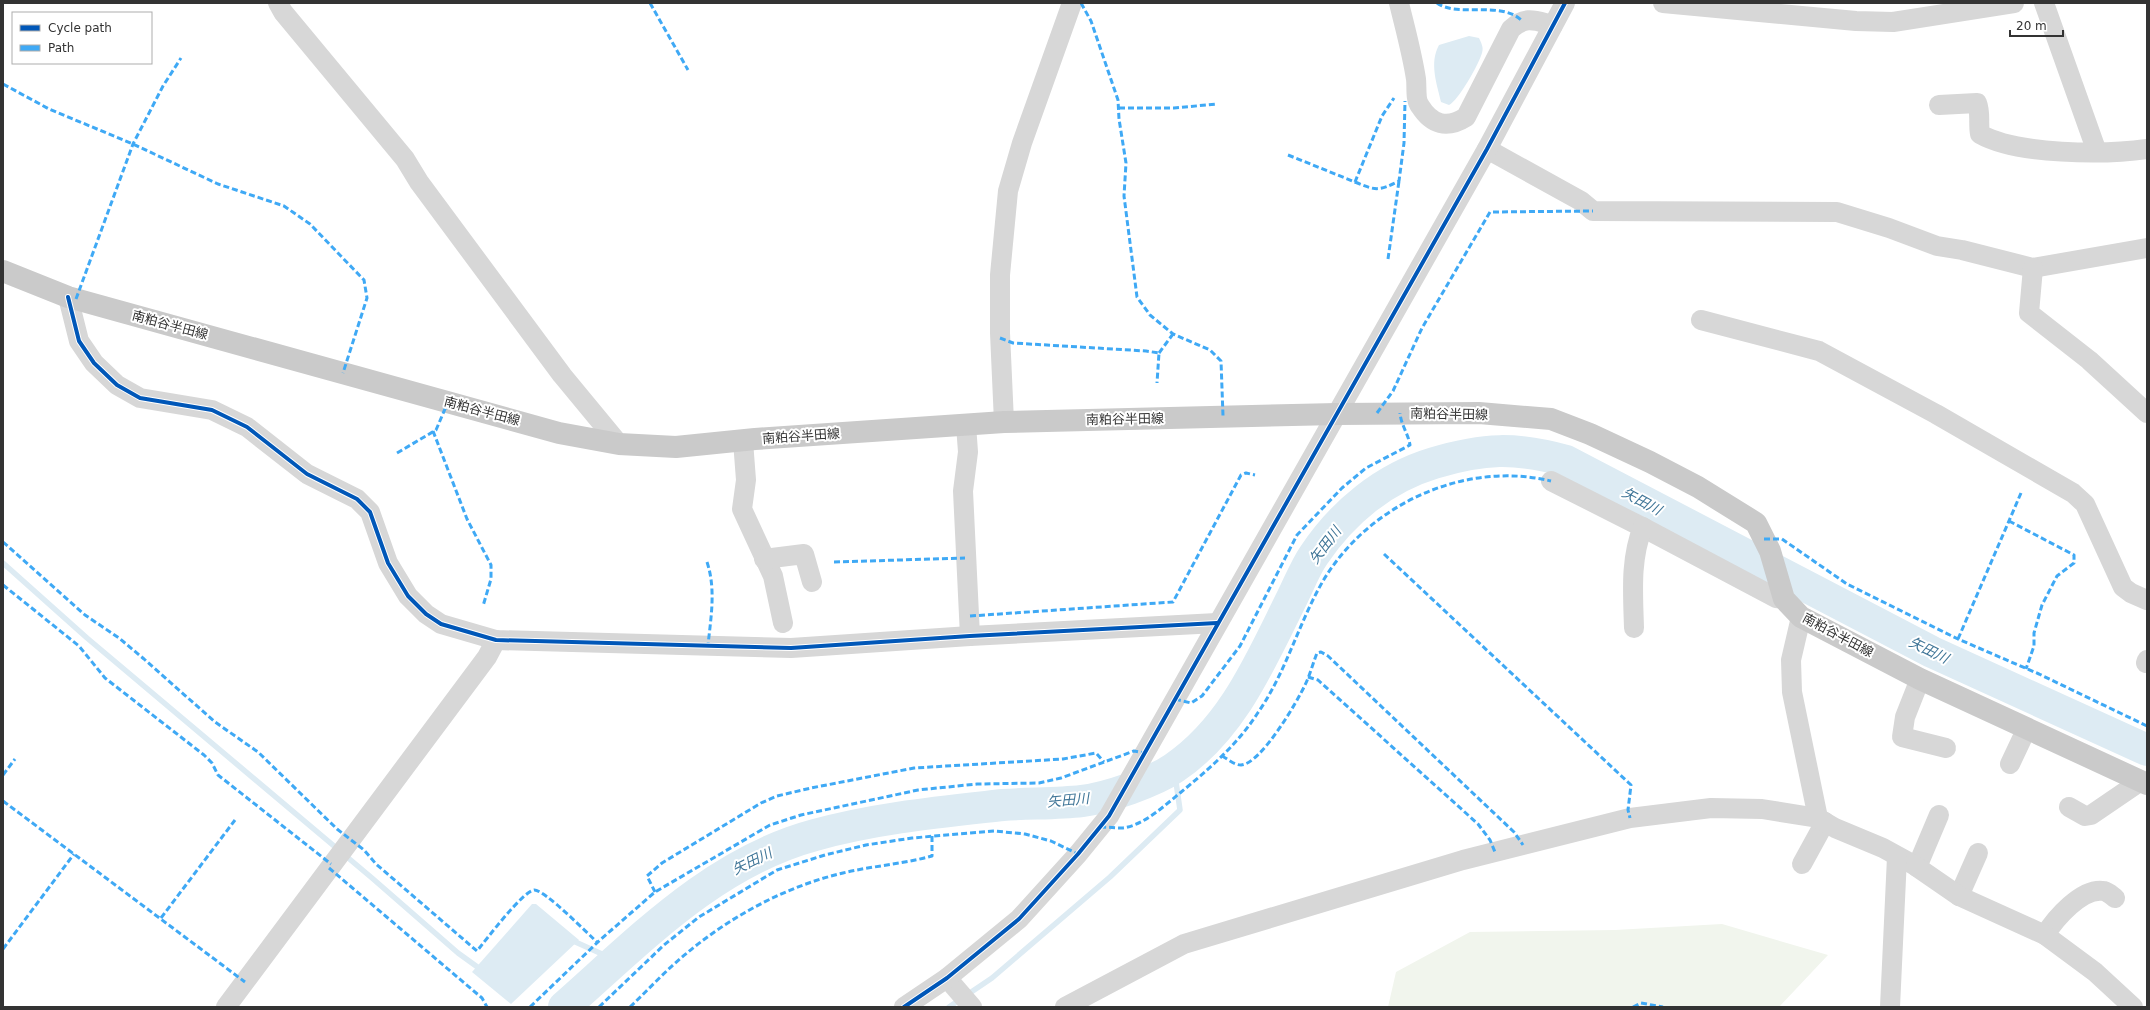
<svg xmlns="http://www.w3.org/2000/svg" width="2150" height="1010" font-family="'DejaVu Sans','Noto Sans JP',sans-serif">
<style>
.green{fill:#f1f5ed}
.water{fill:#ddebf3}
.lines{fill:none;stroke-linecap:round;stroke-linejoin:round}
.stream{stroke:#ddebf3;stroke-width:5.5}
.river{stroke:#ddebf3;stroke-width:32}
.minor{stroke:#d7d7d7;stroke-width:20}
.major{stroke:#cacaca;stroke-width:22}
.quiet{stroke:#3fa9f5;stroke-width:3;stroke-dasharray:6 3;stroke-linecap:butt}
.cycleway-casing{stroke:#fff;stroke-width:6}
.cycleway{stroke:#0057b8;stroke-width:4}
.labels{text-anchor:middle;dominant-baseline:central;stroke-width:4;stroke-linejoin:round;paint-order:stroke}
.street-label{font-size:13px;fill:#333;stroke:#fff}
.water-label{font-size:14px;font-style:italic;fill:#3f7597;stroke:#fff}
</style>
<rect width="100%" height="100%" fill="#fff"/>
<path class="green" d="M1722,924l106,31 -49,52h-391l8,-35 74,-40 145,-2z"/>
<g class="water">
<path d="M1469,36l10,2c2,5 5,9 3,15 -3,11 -24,48 -33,52l-8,-3c-4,-18 -12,-39 -2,-57z"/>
<path d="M532,904h4l43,36 -68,64 -39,-32z"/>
</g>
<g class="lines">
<g class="stream">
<path d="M3,563l84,75 285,240 86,75 25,18"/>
<path d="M571,940l31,14 13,8"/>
<path d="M949,1007l43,-29 118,-101 70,-67 -6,-42"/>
</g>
<path class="river" d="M564,1007c76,-67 150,-145 251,-172 61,-17 125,-23 188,-30 26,-2 53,-1 79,-4 25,-3 72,-19 92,-33 59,-40 87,-108 118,-170 7,-14 13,-30 22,-43 29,-43 70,-77 120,-92 50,-15 81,-16 132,-2l366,191 215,98"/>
<g class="minor">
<path d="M278,3l5,9 122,147 14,23 143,193 57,69"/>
<path d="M1399,3c6,25 13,50 17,76 1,7 -1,21 4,27 12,19 27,23 46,11l45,-88c15,-14 25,-8 42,-4"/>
<path d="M1663,3l193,18 37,1 121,-19"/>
<path d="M2044,3l53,149"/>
<path d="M1939,105l38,-2c4,10 1,20 3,31 37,21 125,21 167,15"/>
<path d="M1487,149l94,52 12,10 244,1 52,16 48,18 25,4 71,18 114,-20"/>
<path d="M2033,268l-4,45 60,47 58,53"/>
<path d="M68,297l11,44 15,22 23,22 23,13 72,12 35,17 60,47 50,25 13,13 18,51 20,33 18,18 15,10 55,16 295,8 179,-12 247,-13"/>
<path d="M1701,320l118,31 117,63 137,79 12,11 38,83 8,6 16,7"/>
<path d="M1004,422l-4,-89v-58l8,-84 14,-48 50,-140"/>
<path d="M966,425l2,27 -5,39 7,145"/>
<path d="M743,441l3,39 -4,29 31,67 10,47"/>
<path d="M1551,481l95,48 130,69 8,1"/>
<path d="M764,559l40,-5 8,28"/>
<path d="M1801,617l-10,43 1,32 26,126"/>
<path d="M1634,628c-1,-35 -4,-69 9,-101"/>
<path d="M2146,663l1,-3"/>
<path d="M1920,679l-15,38 -3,20 44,11"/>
<path d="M2010,764l17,-36"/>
<path d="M2069,807l16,9 6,-1 44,-30 3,-5"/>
<path d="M1802,864l23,-42"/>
<path d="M1917,867l22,-52"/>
<path d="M1959,896l19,-43"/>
<path d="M2045,935c10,-16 37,-48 59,-44 4,1 7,4 11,7"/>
<path d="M947,978l25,29"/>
<path d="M226,1007l261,-350 9,-17"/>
<path d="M904,1007l43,-29 72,-59 59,-65 31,-38 378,-667 78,-146"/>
<path d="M1065,1007l119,-63 279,-84 167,-42 81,-10 51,1 56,9 17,10 48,20 31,17 45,31 86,39 50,37 38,35"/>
<path d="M1890,1007l7,-150"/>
</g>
<path class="major" d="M3,271l65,26 491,136 60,11 57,3 79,-8 249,-17 333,-8 142,-1 72,6 39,15 60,28 48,25 58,36 14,28 14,48 17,18 119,62 227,105"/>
<g class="quiet">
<path d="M650,3l38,67"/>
<path d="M1081,3l10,18 27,79 1,19 7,44 -2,33 13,101 13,18 23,19 37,16 11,11 2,55"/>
<path d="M1437,3c20,15 65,-3 85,18"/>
<path d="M3,84l46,25 84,35 85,40 66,22 26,18 54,56 3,18 -24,75"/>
<path d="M1119,108h55l43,-4"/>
<path d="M1288,155l67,27 27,-66 12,-18"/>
<path d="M1355,182c21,9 24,9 44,-1l5,-38 1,-42"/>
<path d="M1388,259l11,-78"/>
<path d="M76,299l57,-155 30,-58 18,-28"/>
<path d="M1000,338l13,5 133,8 13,2 -2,30"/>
<path d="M1159,353l14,-19"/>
<path d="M1377,413l16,-22 29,-63 68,-116 103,-1"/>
<path d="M433,431l34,88 24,46v14l-8,27"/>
<path d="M397,453l39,-23 12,-28"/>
<path d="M2009,521l65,34v8l-17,13 -15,29 -8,28v13l-8,23"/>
<path d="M1764,539h18l65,45 111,55 81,35 108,52"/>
<path d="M3,542l82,73 34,23 25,21 71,63 43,30 79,77 27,21 12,14 101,87c9,-11 45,-59 57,-61 10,-1 54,44 64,53"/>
<path d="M1384,554l247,231 -3,25 2,8"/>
<path d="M707,562c9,27 4,55 1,83"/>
<path d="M834,562l131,-4"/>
<path d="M3,585l76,61 26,32 99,77 8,8 6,12 113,89"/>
<path d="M970,616l203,-14 68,-127 5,-2 9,2"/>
<path d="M1958,639l63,-146"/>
<path d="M1308,677l10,3 160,144 12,16 5,12"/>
<path d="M1175,699l16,4 11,-7 38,-50 57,-111 45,-47 24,-20 44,-23c-2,-12 -9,-20 -10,-32"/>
<path d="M1222,756c6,3 12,9 19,9 20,-1 56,-63 64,-80 5,-10 8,-22 12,-32l4,-1 7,4 186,176 9,13"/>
<path d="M3,775l12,-16"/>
<path d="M3,801l242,181"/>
<path d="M1100,827c8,0 15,1 22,1 21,-2 42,-22 58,-35 28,-23 57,-48 77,-79 29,-41 41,-90 66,-133 45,-76 141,-121 228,-100"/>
<path d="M329,868l153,130 5,9"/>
<path d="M655,892l-8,-16 15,-13 99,-60 16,-7 34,-8 103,-20 149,-9 33,-6 8,9"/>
<path d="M161,918l74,-98"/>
<path d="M3,949l71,-95"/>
<path d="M530,1007l70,-67 55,-48 115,-67 31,-10 117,-25 59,-6 62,-1 22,-5 73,-27 11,2"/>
<path d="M599,1007l65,-62 35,-28 78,-47 48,-15 41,-10 46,-7 82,-7 31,3 26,7 27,13"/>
<path d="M630,1007c19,-18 37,-38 57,-54 44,-37 100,-67 156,-80 29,-7 60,-9 89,-17v-20"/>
<path d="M1633,1007l8,-4 22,4"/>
</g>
<defs>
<g id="cycleway">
<path d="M68,297l11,44 15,22 23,22 23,13 72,12 35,17 60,47 50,25 13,13 18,51 20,33 18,18 15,10 55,16 295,8 179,-12 247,-13"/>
<path d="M904,1007l43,-29 72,-59 59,-65 31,-38 378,-667 78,-146"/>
</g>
</defs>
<use href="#cycleway" class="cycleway-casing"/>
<use href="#cycleway" class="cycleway"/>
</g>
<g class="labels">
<g class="street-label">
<text transform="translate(170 325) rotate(15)">南粕谷半田線</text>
<text transform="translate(482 411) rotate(15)">南粕谷半田線</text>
<text transform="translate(1449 414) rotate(1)">南粕谷半田線</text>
<text transform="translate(1125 419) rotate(-1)">南粕谷半田線</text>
<text transform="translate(801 436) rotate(-4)">南粕谷半田線</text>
<text transform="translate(1838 635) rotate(28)">南粕谷半田線</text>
</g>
<g class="water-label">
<text transform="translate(1642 501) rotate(28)">矢田川</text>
<text transform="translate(1325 545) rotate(-53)">矢田川</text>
<text transform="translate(1929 650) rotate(26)">矢田川</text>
<text transform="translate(1068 800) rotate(-5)">矢田川</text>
<text transform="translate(752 861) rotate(-26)">矢田川</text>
</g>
</g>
<rect width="2150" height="1010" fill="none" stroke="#333333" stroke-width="8"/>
<rect x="12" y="12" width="140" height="52" fill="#ffffff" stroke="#adadad"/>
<rect x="20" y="25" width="20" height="6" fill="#0057b8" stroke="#adadad"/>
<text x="48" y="32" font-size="12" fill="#333333">Cycle path</text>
<rect x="20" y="45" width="20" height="6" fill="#3fa9f5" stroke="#adadad"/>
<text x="48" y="52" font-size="12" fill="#333333">Path</text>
<path d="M2010 30v6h53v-6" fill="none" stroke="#333333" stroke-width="2"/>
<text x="2016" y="30" font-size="12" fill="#333333" stroke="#ffffff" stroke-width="3" paint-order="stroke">20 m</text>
</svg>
